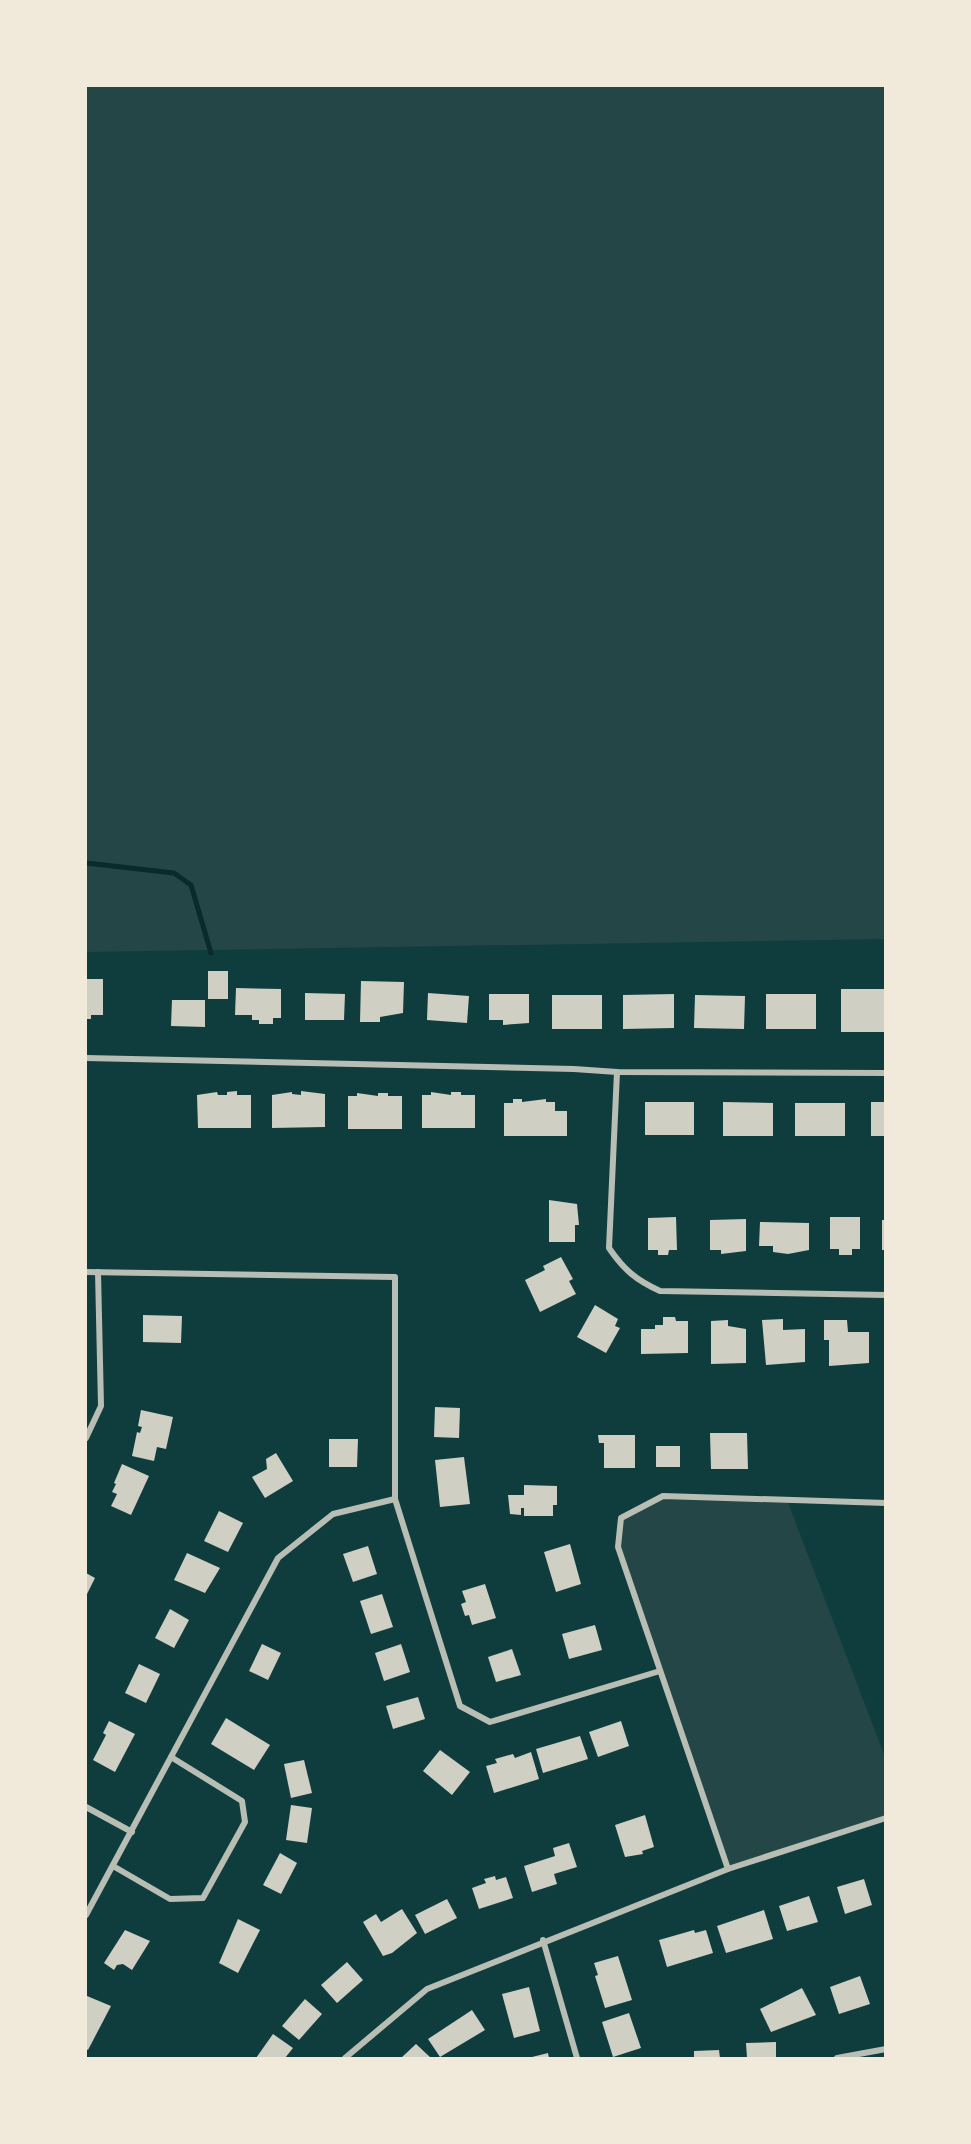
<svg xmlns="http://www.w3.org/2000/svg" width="971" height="2144" font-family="'Source Sans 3',sans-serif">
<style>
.green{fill:#244646}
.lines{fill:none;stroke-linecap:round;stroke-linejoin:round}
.stream{stroke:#0a2a2b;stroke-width:5}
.building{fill:#cfcfc3}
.minor{stroke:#b8beb3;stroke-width:6}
</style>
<rect width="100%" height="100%" fill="#0f3d3e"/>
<g class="green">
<path d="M86,86h799v853l-799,13z"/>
<path d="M663,1496l124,4 98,257v62l-157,50 -110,-322 3,-29z"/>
</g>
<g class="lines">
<path class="stream" d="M86,863l88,10 17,12 20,68"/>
</g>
<g class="building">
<rect x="208" y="971" width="20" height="28"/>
<path d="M86,979h17v36h-12v4h-5z"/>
<path d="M361,981l43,1 -1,31 -23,4v5h-20z"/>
<path d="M236,988l45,1v29h-8v6h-14v-4h-7v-5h-17z"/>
<rect x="841" y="989" width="45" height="43"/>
<path d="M305,993l40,1 -1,26h-39z"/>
<path d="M428,993l41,3 -2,27 -40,-3z"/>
<path d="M489,994h40v29l-26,2v-5h-14z"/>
<path d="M674,994v34l-51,1v-34z"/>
<rect x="766" y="994" width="50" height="35"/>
<rect x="552" y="995" width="50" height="34"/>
<path d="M695,995l50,1 -1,33 -50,-1z"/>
<path d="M172,1000h33v27l-34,-1z"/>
<path d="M237,1091v4h14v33h-53l-1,-33 20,-3 1,3h9v-3z"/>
<path d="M301,1091l24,3v33l-53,1v-33l20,-3v2l9,1z"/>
<path d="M431,1092l20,3v-3h10v3h14v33h-53v-33h9z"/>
<path d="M357,1093l21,3v-3h10v3h14v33h-54v-33h9z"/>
<path d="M513,1099h9v3l24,-3v3h9v9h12v25h-63v-33h9z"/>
<rect x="645" y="1102" width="49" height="33"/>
<path d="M723,1102l50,1v33h-50z"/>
<rect x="871" y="1102" width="15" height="34"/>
<rect x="795" y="1103" width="50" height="33"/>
<path d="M549,1200l28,4 2,21h-4v17h-26z"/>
<path d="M676,1217l1,33h-8l-1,5h-10v-5h-10v-32z"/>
<path d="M830,1217h30v32h-8v6h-13v-6h-9z"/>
<path d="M746,1219v32l-25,3v-4h-11v-30z"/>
<rect x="882" y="1220" width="4" height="30"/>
<path d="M760,1222l49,1v27l-21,4 -15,-2v-6h-14z"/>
<path d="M561,1257l12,22 -4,2 7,13 -36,18 -15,-32 20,-10 -2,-4z"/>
<path d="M595,1305l23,14 -3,7 5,2 -14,25 -29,-16z"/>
<path d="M143,1315l39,1 -1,27 -38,-1z"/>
<path d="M663,1317h12l1,4h12v32l-47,1v-25h14v-4h8z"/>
<path d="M783,1319v11l22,-1v33l-39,3 -4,-45z"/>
<path d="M728,1320v6l18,3v34l-35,1v-43z"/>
<path d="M824,1320h23l1,12h21v31l-40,3v-26h-5z"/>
<path d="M435,1407l25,1 -1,30 -25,-1z"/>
<path d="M141,1410l32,7 -7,32 -9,-2 -3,14 -22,-5 5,-24 3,1 2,-6 -4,-1z"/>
<path d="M710,1433h37l1,36h-37z"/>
<path d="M598,1435h37v33h-31v-25h-5z"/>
<path d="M329,1439h29l-1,28h-28z"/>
<rect x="656" y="1446" width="24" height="21"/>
<path d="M276,1453l17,28 -28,17 -13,-21 15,-8 -1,-10z"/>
<path d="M464,1457l6,47 -30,3 -5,-47z"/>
<path d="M122,1464l27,12 -18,39 -20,-9 6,-12 -5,-2 4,-8 -2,-1z"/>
<path d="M524,1485l33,1v19h-4v11h-29v-8h-3v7l-11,-1 -2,-19h16z"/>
<path d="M219,1511l24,12 -15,29 -24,-11z"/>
<path d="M570,1544l11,40 -25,8 -12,-40z"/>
<path d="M368,1546l9,28 -24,8 -10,-28z"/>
<path d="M187,1553l33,15 -15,25 -31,-13z"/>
<path d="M86,1573l9,5 -9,18z"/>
<path d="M485,1584l11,34 -24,7 -3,-10 -4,1 -4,-12 5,-2 -4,-11z"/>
<path d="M382,1594l11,33 -22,7 -11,-33z"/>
<path d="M170,1609l19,11 -15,28 -19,-10z"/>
<path d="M595,1625l7,25 -33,9 -7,-25z"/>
<path d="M262,1644l19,9 -13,27 -19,-9z"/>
<path d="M401,1644l9,28 -26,9 -9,-28z"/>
<path d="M512,1649l9,26 -25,7 -8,-25z"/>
<path d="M139,1664l21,10 -14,29 -21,-10z"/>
<path d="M418,1697l7,22 -32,10 -7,-23z"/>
<path d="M226,1718l44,27 -16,25 -43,-26z"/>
<path d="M109,1721l26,13 -20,38 -22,-12 13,-25 -3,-2z"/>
<path d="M621,1721l8,25 -31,11 -9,-25z"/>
<path d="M580,1736l8,23 -45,14 -7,-24z"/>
<path d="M440,1750l30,22 -18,23 -29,-24z"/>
<path d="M531,1752l8,27 -45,14 -8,-27 11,-3 -2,-4 18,-5 2,4z"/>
<path d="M304,1760l8,33 -21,5 -7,-34z"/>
<path d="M291,1805l21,3 -5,35 -21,-3z"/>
<path d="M645,1815l9,32 -12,4 1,3 -18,3 -10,-32z"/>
<path d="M569,1843l8,24 -23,7 3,10 -25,8 -8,-26 31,-10 -2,-8z"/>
<path d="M280,1853l17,10 -16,31 -18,-9z"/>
<path d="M495,1876l1,4 10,-3 7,21 -34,11 -7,-21 14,-5 -2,-4z"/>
<path d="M864,1879l8,26 -27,9 -8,-27z"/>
<path d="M809,1896l9,26 -31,9 -8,-25z"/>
<path d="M447,1899l10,19 -32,16 -10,-19z"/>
<path d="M402,1909l15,24 -25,20 -9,3 -20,-34 13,-8 5,8z"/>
<path d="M764,1910l9,29 -47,14 -9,-27z"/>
<path d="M238,1919l22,11 -22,43 -19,-10z"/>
<path d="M125,1930l25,11 -18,29 -9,-6 -6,1 -3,5 -10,-7z"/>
<path d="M694,1930l1,3 11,-3 7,23 -46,14 -8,-27z"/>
<path d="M618,1956l14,44 -27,8 -10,-32 3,-1 -4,-12z"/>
<path d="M347,1962l16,18 -26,23 -16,-18z"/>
<path d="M860,1976l10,28 -31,10 -9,-27z"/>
<path d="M529,1987l11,44 -26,7 -12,-44z"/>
<path d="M802,1988l14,27 -45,17 -11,-23z"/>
<path d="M87,1996l24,10 -23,44 -2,-1z"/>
<path d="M305,1999l17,15 -23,26 -17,-14z"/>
<path d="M472,2010l13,20 -45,27 -12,-18z"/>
<path d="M629,2013l12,35 -28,9 -11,-35z"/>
<path d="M273,2034l20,14 -8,10h-29z"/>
<path d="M776,2042v16h-29l-1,-15z"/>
<path d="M416,2044l15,14h-30z"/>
<path d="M719,2050l1,8h-26v-7z"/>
<path d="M548,2053l1,5h-21z"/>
</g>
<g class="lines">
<g class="minor">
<path d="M86,1058l488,11 43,3 269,1"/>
<path d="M617,1072l-8,176c15,22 27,32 51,43l226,4"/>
<path d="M86,1272l309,5v222l65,207 30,16 170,-51"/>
<path d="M86,1438l15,-32 -3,-134"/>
<path d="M86,1807l46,25"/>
<path d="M113,1866l57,33 33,-1 42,-76 -3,-21 -71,-44"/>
<path d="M728,1869l-110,-322 3,-29 42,-22 223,7"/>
<path d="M86,1915l192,-357 55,-44 62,-15"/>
<path d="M543,1940l34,118"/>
<path d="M345,2058l82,-69 301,-120 158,-51"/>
<path d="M837,2058l49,-9"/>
</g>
</g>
<rect width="971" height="2144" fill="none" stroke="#f1e9da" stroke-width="174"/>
</svg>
